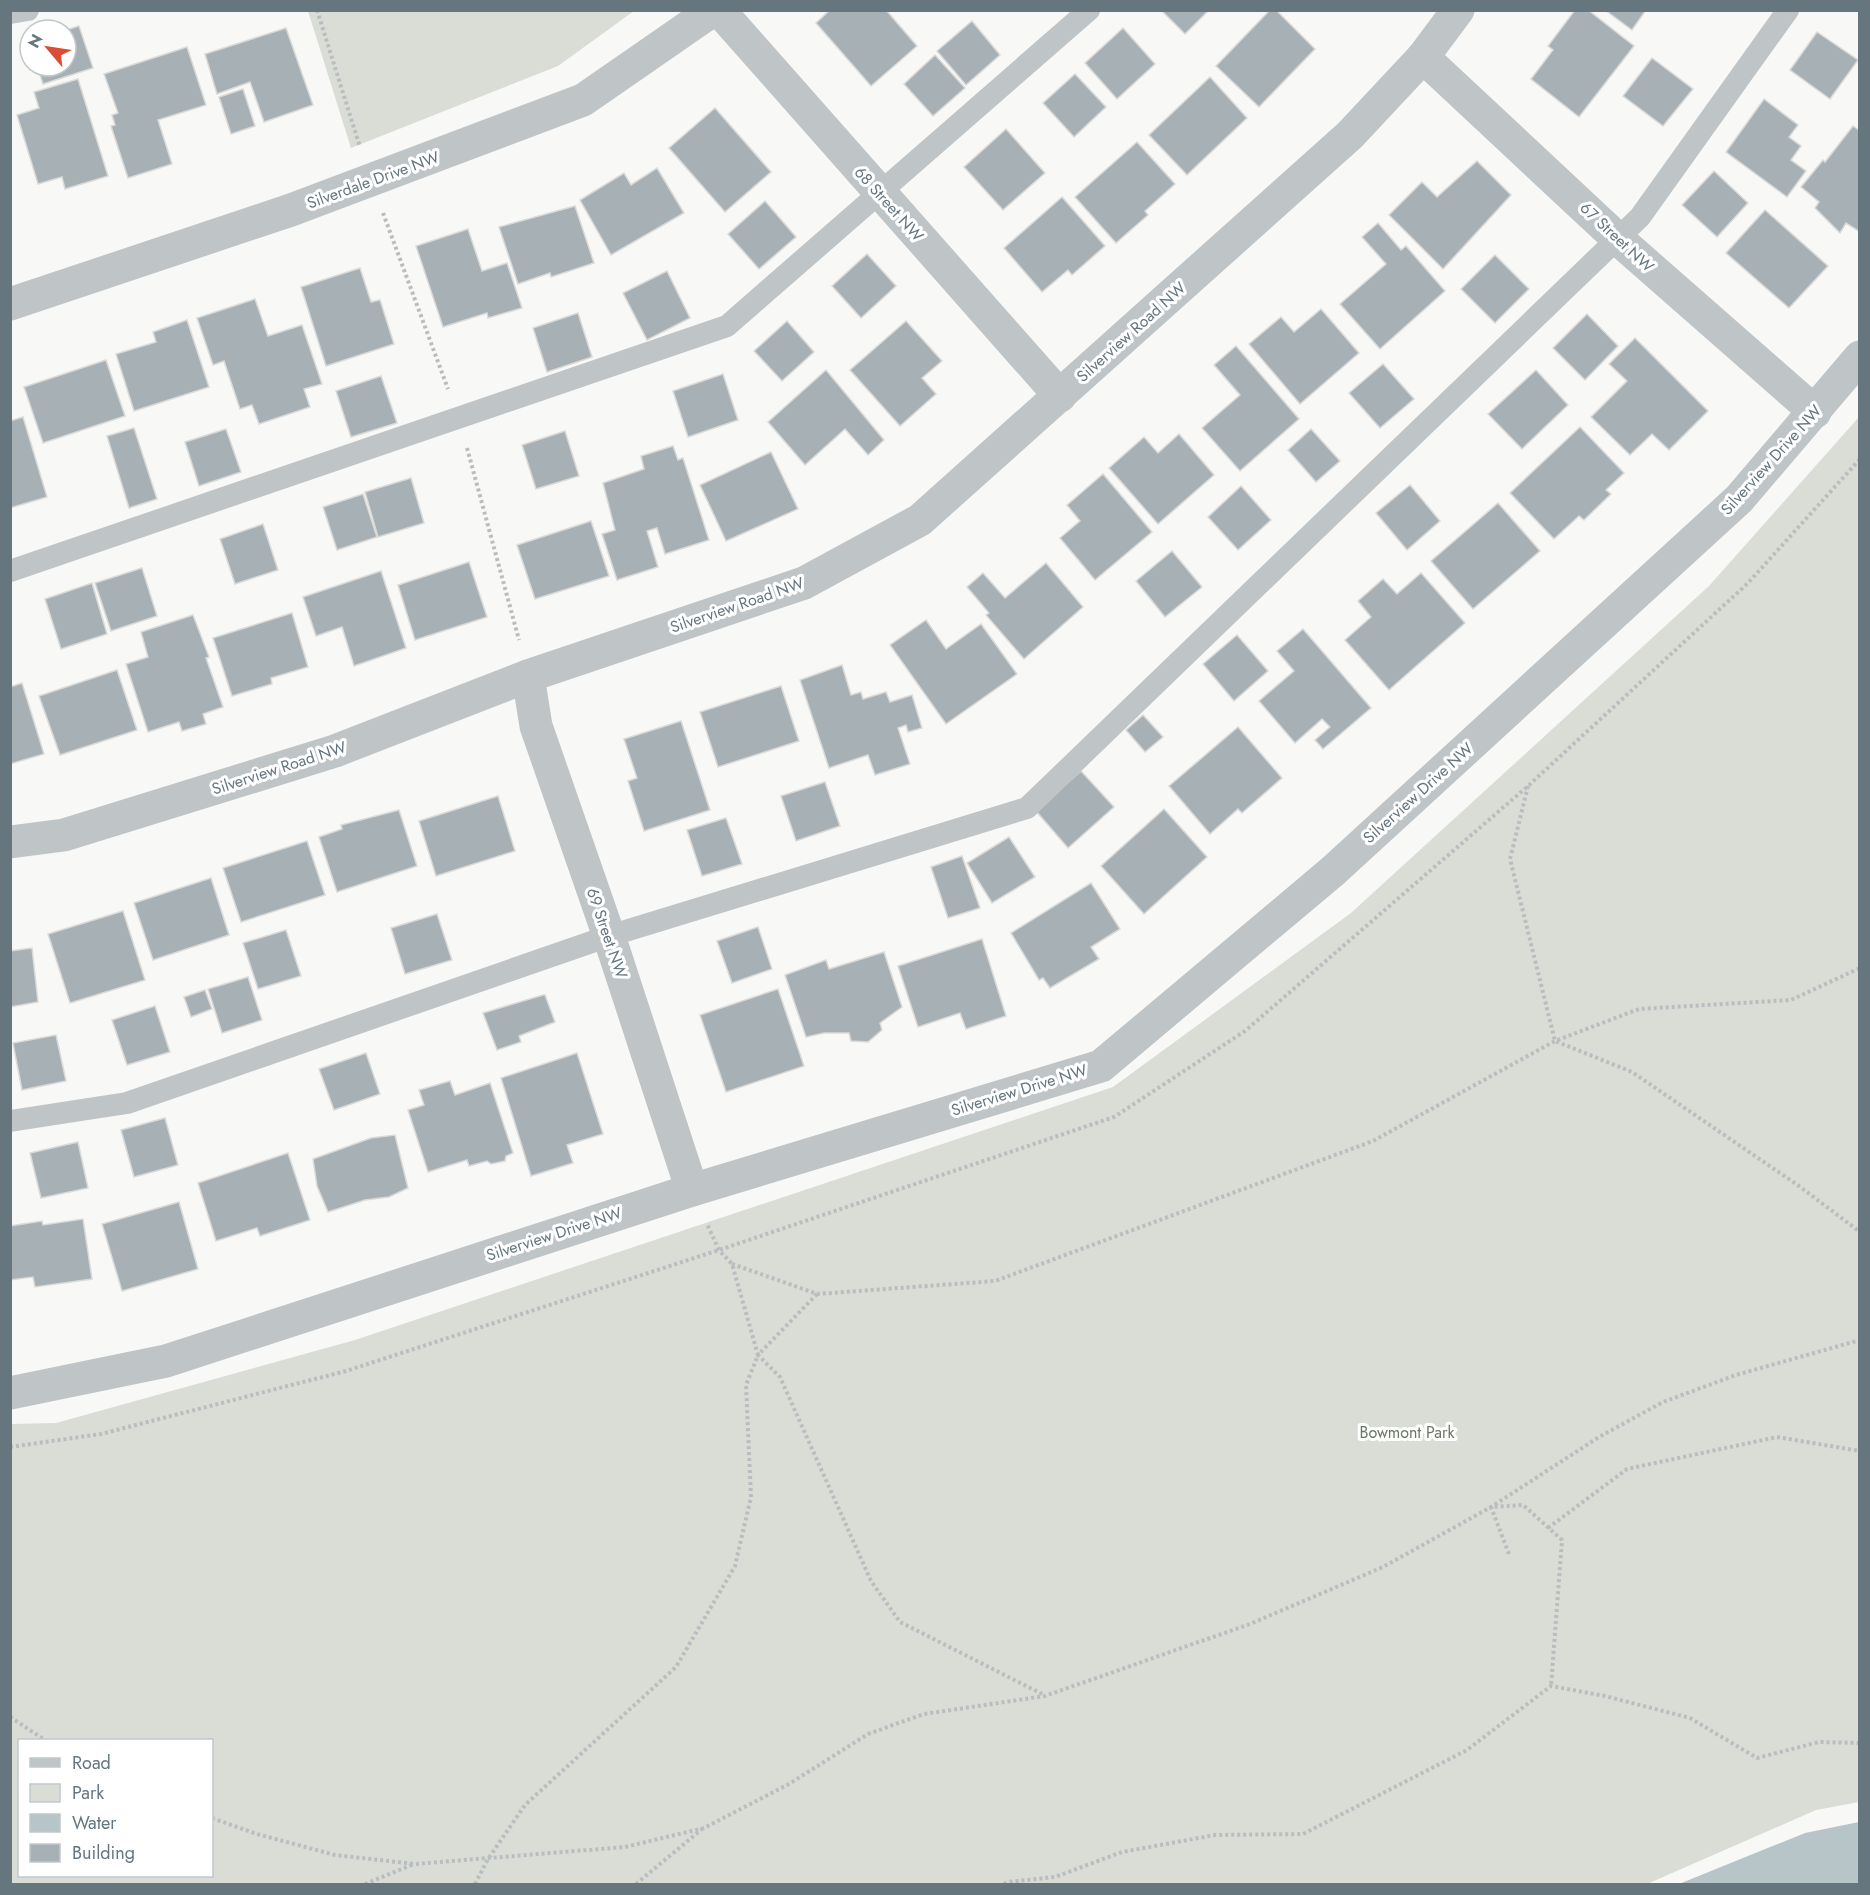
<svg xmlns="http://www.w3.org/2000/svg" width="1870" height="1895" font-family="Jost,sans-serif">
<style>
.green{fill:#d9ddd5;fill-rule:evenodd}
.water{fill:#b8c5c8}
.building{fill:#a7b0b5;stroke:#dadad8;stroke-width:1.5}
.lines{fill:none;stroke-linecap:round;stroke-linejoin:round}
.path{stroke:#babdbf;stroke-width:4;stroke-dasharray:3 3;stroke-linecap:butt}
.lane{stroke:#bfc4c7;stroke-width:22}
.street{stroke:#bfc4c7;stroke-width:33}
.labels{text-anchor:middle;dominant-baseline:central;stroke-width:6;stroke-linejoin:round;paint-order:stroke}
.street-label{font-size:16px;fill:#65767f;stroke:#fff}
.park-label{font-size:16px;fill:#697864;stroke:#fff}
</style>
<rect width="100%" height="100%" fill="#f8f8f6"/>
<g class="green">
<path d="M308,11v-1l326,1 -76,55 -207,82z"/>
<path d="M1859,417v1385l-43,8 -169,74h-1636v-460l45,-1 299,-83 758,-253 238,-174 358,-327zM20,1740h192v136h-192z"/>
</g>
<path class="water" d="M1859,1822v62h-180l126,-51z"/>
<g class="building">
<path d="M830,10h56l31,36 -46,40 -55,-63z"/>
<path d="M1161,10h48l-24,24z"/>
<path d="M1270,10h6l39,39 -56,58 -43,-41z"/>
<path d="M1575,10h13l46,36 -55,71 -48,-38 22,-29 -5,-4z"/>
<path d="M1605,10h41l-14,20z"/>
<path d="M972,21l28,34 -34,30 -29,-34z"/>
<path d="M79,26l14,42 -50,16 -6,-18h29v-36z"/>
<path d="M286,28l27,77 -49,17 -14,-40 -33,12 -12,-40z"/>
<path d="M1123,28l32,36 -38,35 -32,-36z"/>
<path d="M1817,32l41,28 -28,39 -40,-29z"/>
<path d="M187,47l19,58 -48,15 14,44 -44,14 -17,-52 4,-1 -3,-10 6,-2 -14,-39z"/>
<path d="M935,55l30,33 -32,28 -29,-32z"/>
<path d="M1652,58l41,31 -30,37 -40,-30z"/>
<path d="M1075,74l31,33 -32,30 -31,-34z"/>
<path d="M1210,77l37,41 -60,57 -38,-40z"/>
<path d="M78,79l30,97 -43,13 -3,-12 -24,7 -21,-69 22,-7 -5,-16z"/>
<path d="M243,89l12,37 -24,8 -12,-37z"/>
<path d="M1764,99l34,26 -9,12 12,9 -10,14 15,11 -19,26 -61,-45z"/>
<path d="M715,108l56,64 -46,40 -56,-64z"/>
<path d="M1853,126l7,5v101l-14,-9 -6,10 -25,-25 4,-6 -18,-15 22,-27 2,2z"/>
<path d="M1006,129l39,44 -42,37 -39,-43z"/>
<path d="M1137,142l38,42 -30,27 3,4 -32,28 -41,-46z"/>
<path d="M1477,161l34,34 -68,74 -54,-54 33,-33 15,15z"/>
<path d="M657,168l27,45 -73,42 -31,-55 44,-27 7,12z"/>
<path d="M1714,171l34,32 -31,34 -35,-32z"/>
<path d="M1062,197l43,49 -33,29 -4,-5 -26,22 -38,-44z"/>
<path d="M765,201l31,36 -37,32 -31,-35z"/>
<path d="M575,206l19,57 -43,14 -1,-4 -32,11 -19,-57z"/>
<path d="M1765,210l63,56 -39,42 -63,-55z"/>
<path d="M1378,223l23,27 5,-4 39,45 -65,58 -40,-45 46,-40 -24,-27z"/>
<path d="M468,229l14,42 25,-8 15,45 -34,10 -1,-5 -44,14 -27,-81z"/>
<path d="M867,254l29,32 -35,32 -29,-32z"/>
<path d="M1495,255l34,34 -34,34 -34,-34z"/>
<path d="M360,268l11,34 9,-2 14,44 -68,22 -25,-79z"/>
<path d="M667,271l23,47 -43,22 -24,-47z"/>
<path d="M255,299l13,37 34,-11 20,59 -18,5 6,18 -51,17 -7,-19 -12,4 -16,-48 -11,4 -16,-47z"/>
<path d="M1321,309l38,44 -59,51 -51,-60 32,-27 13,15z"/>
<path d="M578,313l14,44 -45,15 -14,-44z"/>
<path d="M1587,314l31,32 -33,34 -32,-32z"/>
<path d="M187,320l22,67 -75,24 -18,-57 40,-12 -3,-10z"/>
<path d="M787,321l27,31 -32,29 -28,-30z"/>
<path d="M906,321l36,40 -20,17 14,16 -36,32 -50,-56z"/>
<path d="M1635,338l73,73 -39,39 -17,-16 -22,21 -39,-38 36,-36 -18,-17z"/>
<path d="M1236,346l63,73 -59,52 -38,-43 38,-33 -26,-30z"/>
<path d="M106,360l19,56 -82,27 -19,-56z"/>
<path d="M1383,364l31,35 -34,29 -31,-35z"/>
<path d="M826,370l58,70 -16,15 -23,-26 -40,36 -37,-43z"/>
<path d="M1536,370l32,35 -46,44 -34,-35z"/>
<path d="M723,374l15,46 -50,17 -15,-46z"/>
<path d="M381,376l16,47 -46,14 -15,-46z"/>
<path d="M23,417l24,80 -37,11v-87z"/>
<path d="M1580,427l44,46 -18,17 5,4 -27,26 -5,-4 -25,23 -44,-46z"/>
<path d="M134,428l23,71 -28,9 -22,-72z"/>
<path d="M226,429l15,43 -42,14 -14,-44z"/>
<path d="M1311,429l29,32 -24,21 -28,-32z"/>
<path d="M565,431l14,45 -43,13 -14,-44z"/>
<path d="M1179,434l35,41 -56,49 -49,-56 35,-31 14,16z"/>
<path d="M673,446l5,14 5,-2 26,82 -44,14 -8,-26 -10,3 11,36 -41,13 -15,-46 13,-4 -12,-47 41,-14 -3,-13z"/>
<path d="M771,452l27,57 -72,32 -26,-56z"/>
<path d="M1103,474l49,58 -57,48 -35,-42 20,-17 -13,-16z"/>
<path d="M411,478l13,45 -46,14 -13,-45z"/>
<path d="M1410,485l30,36 -33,29 -31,-37z"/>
<path d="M1241,486l30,34 -33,30 -30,-33z"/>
<path d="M363,494l14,43 -40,13 -14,-43z"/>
<path d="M1498,503l42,48 -67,58 -42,-48z"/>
<path d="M591,521l18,55 -74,23 -18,-54z"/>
<path d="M263,524l15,46 -43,14 -15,-45z"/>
<path d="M1172,551l30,36 -37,30 -29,-36z"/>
<path d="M469,562l18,55 -72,23 -17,-55z"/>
<path d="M1046,563l37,44 -59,52 -38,-44 3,-2 -22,-26 16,-14 22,25z"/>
<path d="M142,568l15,48 -46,15 -16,-48z"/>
<path d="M381,571l25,77 -52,18 -12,-39 -26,9 -13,-39z"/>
<path d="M1421,573l44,50 -76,67 -44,-50 26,-23 -13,-16 25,-22 14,15z"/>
<path d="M92,583l15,51 -46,15 -16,-50z"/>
<path d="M292,613l16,54 -37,11 1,6 -40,12 -19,-58z"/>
<path d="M193,615l16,42 -3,1 17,49 -20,7 3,10 -24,7 -3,-9 -31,10 -22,-68 22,-7 -7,-25z"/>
<path d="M926,620l20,29 35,-25 36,50 -71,50 -56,-79z"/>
<path d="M1303,629l68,79 -48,41 -8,-9 15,-13 -8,-8 -27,24 -36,-42 35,-30 -17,-20z"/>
<path d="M1237,635l31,36 -34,30 -31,-37z"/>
<path d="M842,665l9,30 10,-3 2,7 23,-7 4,10 22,-7 10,33 -14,4 -2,-7 -8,3 12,36 -35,11 -7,-20 -39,13 -29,-88z"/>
<path d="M117,670l20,60 -77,25 -21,-59z"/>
<path d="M22,683l22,71 -34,10v-77z"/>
<path d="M781,686l18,55 -81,26 -18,-55z"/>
<path d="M1143,715l20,22 -18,15 -19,-22z"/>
<path d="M681,721l29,89 -66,21 -16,-50 9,-3 -13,-39z"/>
<path d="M1238,727l44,51 -40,35 -4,-4 -28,25 -41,-48z"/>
<path d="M1081,771l33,36 -46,41 -32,-37z"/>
<path d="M825,782l15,44 -44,15 -15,-45z"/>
<path d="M498,796l17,55 -79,25 -17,-55z"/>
<path d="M1164,809l43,48 -63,57 -43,-48z"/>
<path d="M399,810l18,56 -80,26 -18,-55 23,-8 -1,-4z"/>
<path d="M726,818l16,46 -40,12 -15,-46z"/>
<path d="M1009,837l26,40 -43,26 -25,-40z"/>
<path d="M307,841l18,54 -84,27 -18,-54z"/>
<path d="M962,856l18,52 -32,10 -17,-51z"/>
<path d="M211,878l18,57 -76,25 -19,-57z"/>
<path d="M1091,883l29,46 -29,18 8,12 -49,29 -7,-10 -4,2 -28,-47z"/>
<path d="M123,911l22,69 -75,23 -22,-69z"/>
<path d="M437,914l15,46 -47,14 -14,-46z"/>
<path d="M758,927l14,42 -40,14 -15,-42z"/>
<path d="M286,930l15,46 -43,13 -15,-46z"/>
<path d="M982,939l24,77 -40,13 -6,-16 -42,14 -20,-61z"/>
<path d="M32,948l6,54 -28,5v-56z"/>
<path d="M884,952l18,55 -22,16 2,7 -14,12 -17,-1 -2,-8h-25l-18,4 -21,-62 41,-15 3,9z"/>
<path d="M248,977l14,43 -40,13 -14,-44z"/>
<path d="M778,989l26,77 -78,26 -26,-77z"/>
<path d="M205,990l7,19 -21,8 -7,-20z"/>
<path d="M543,995h2l10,27 -36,14 2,6 -24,8 -14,-37z"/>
<path d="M155,1006l15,46 -43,13 -15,-45z"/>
<path d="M56,1035l10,46 -44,9 -9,-47z"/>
<path d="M366,1053l14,41 -46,16 -15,-41z"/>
<path d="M577,1053l26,81 -36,11 6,18 -42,13 -30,-98z"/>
<path d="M450,1081l5,14 35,-12 23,70 -7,3 -1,5 -14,3 -4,-3 -18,5 -2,-6 -39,12 -20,-62 16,-5 -5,-15z"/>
<path d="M165,1118l13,47 -44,12 -13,-47z"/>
<path d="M395,1135l13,53 -19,9 -24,3 -37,12 -11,-26 -4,-27 58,-21z"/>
<path d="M78,1142l10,46 -47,10 -11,-45z"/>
<path d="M288,1153l22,67 -50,16 -3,-8 -41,13 -18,-58z"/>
<path d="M179,1202l19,67 -76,22 -20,-67z"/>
<path d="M83,1219l9,60 -57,8 -2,-10 -23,3v-54l32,-5 1,4z"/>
</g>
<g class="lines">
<g class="path">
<path d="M317,10l43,137"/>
<path d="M383,213l65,176"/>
<path d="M467,448l52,192"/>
<path d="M1528,786l-18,73 45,182 77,31 167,114 61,46"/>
<path d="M732,1264l85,30 178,-13 378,-140 182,-100 84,-32 152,-9 69,-32"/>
<path d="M817,1294l-59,61 22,22 91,204 29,41 144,73"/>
<path d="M10,1447l91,-13 245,-63 373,-121 395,-133 131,-86 283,-245 220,-203 112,-124"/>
<path d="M1548,1528l79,-59 150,-32 83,14"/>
<path d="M1509,1554l-18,-47 32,-2 39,35 -11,146"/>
<path d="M10,1717l35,23"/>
<path d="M212,1818l45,16 78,21 80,9 210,-17 79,-19 85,-44 79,-50 56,-20 121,-18 205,-72 133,-57 108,-60 108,-70 64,-35 73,-27 124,-35"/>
<path d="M365,1884l49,-20"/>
<path d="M475,1884l13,-25 37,-54 151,-138 59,-101 16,-69 -5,-112 12,-30 -26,-91 -13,-14 -12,-26"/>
<path d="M636,1884l66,-55"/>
<path d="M1004,1884l4,-2 47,-5 67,-25 93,-17 88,-1 164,-84 84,-64 54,10 85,22 67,40 62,-16 41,1"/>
</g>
<g class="lane">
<path d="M10,13l18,-3"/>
<path d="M10,571l717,-245 362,-316"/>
<path d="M10,1121l117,-18 482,-167 418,-128 613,-591 148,-207"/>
</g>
<g class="street">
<path d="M719,10l341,386"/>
<path d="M1423,57l196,183 196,172"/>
<path d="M10,304l281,-94 292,-110 130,-90"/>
<path d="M528,676l8,50 73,210 83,254"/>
<path d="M10,842l54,-7 271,-84 193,-75 276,-93 116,-63 430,-385 73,-78 35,-47"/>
<path d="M10,1393l156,-32 526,-171 409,-124 232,-195 406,-372 121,-142"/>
</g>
</g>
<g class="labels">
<g class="street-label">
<text transform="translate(373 180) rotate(-20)">Silverdale Drive NW</text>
<text transform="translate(889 204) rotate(48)">68 Street NW</text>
<text transform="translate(1617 237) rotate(43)">67 Street NW</text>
<text transform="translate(1131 332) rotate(-42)">Silverview Road NW</text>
<text transform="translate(1771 460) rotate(-48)">Silverview Drive NW</text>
<text transform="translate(737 605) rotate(-19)">Silverview Road NW</text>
<text transform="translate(279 768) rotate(-18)">Silverview Road NW</text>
<text transform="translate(1418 793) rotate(-42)">Silverview Drive NW</text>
<text transform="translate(607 933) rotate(71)">69 Street NW</text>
<text transform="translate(1019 1090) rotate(-17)">Silverview Drive NW</text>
<text transform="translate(554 1234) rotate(-18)">Silverview Drive NW</text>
</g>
<g class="park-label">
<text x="1407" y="1432">Bowmont Park</text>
</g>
</g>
<rect width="1870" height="1895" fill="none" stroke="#65767f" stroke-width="24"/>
<rect x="18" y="1739" width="195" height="138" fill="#ffffff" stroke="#c1c8cc" stroke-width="1.5"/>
<rect x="30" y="1758" width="30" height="9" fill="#bfc4c7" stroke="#c1c8cc" stroke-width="1.5"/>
<text x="72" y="1769" font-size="18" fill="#65767f">Road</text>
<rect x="30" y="1784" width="30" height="18" fill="#d9ddd5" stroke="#c1c8cc" stroke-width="1.5"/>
<text x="72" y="1799" font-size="18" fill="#65767f">Park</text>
<rect x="30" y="1814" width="30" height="18" fill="#b8c5c8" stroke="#c1c8cc" stroke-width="1.5"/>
<text x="72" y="1829" font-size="18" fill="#65767f">Water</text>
<rect x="30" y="1844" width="30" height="18" fill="#a7b0b5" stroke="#c1c8cc" stroke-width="1.5"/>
<text x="72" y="1859" font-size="18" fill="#65767f">Building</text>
<g transform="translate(48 48) rotate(299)"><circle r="28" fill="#ffffff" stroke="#c1c8cc" stroke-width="1.5"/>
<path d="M0-4.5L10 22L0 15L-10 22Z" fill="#da4d34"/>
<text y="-9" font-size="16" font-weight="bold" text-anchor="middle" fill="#65767f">N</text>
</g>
</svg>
